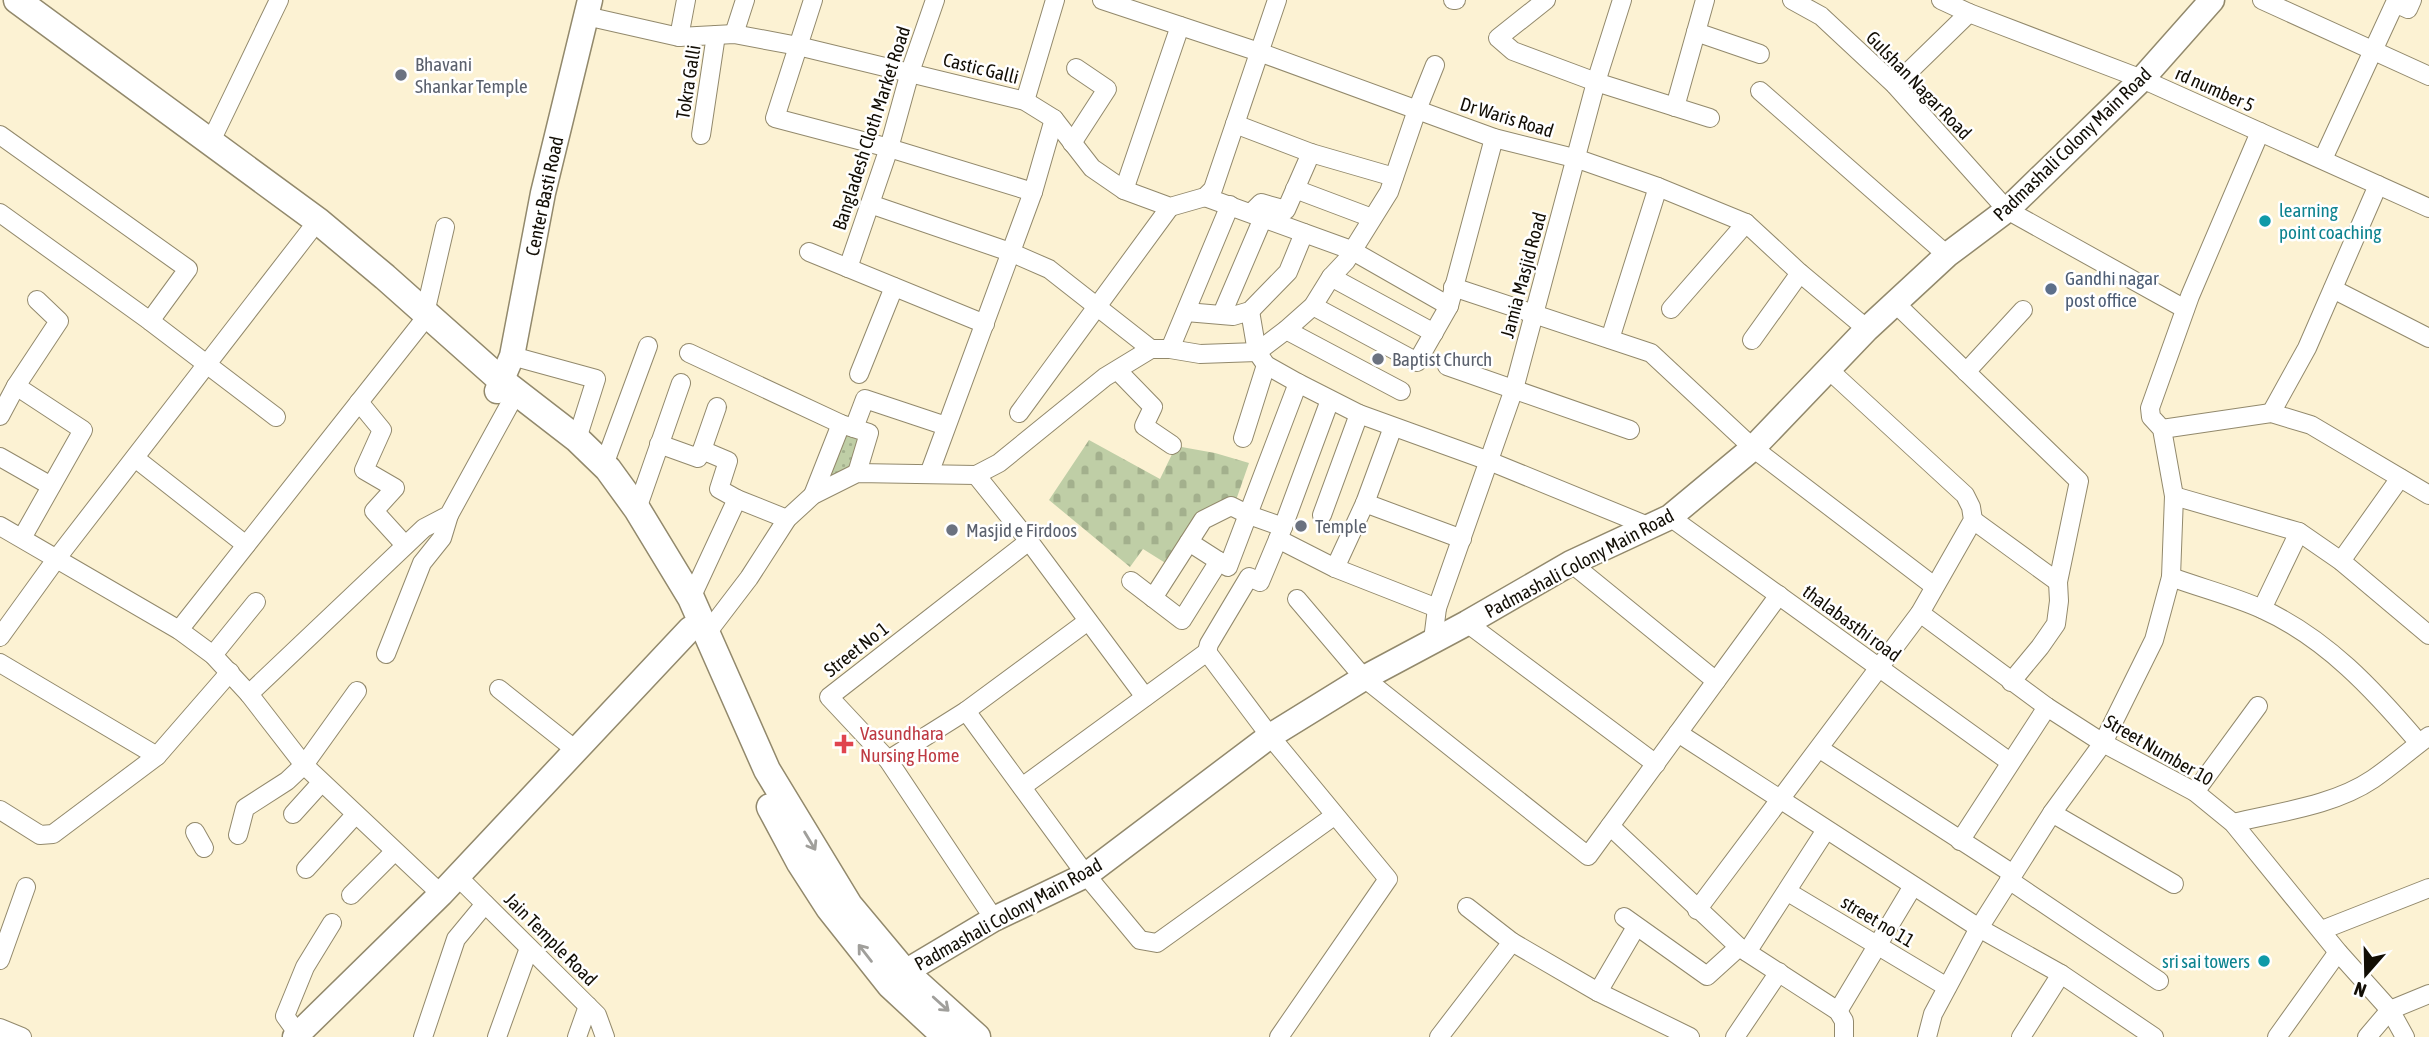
<svg xmlns="http://www.w3.org/2000/svg" width="2429" height="1037" font-family="'Asap Condensed',sans-serif">
<style>
.cemetery{fill:url(#cemetery-stones)}
.park{fill:url(#park-dots)}
.lines{fill:none;stroke-linecap:round;stroke-linejoin:round}
.street-casing{stroke:#92896c;stroke-width:20}
.secondary-casing{stroke:#92896c;stroke-width:27}
.primary-casing{stroke:#92896c;stroke-width:29}
.street{stroke:#fff;stroke-width:18}
.secondary{stroke:#fff;stroke-width:24}
.primary{stroke:#fff;stroke-width:26}
.oneway{stroke:#a09f9b}
.worship-dot{fill:#6b7280;stroke:#fff;stroke-width:2.5}
.culture-dot{fill:#0f9aa8;stroke:#fff;stroke-width:2.5}
.service-dot{fill:#5c6f8a;stroke:#fff;stroke-width:2.5}
.health-dot{fill:#e0444e;stroke:#fff;stroke-width:2.5}
.labels{text-anchor:middle;dominant-baseline:central;stroke-width:5;stroke-linejoin:round;paint-order:stroke}
.worship-label{font-size:19px;fill:#5b616d;stroke:#fff;text-anchor:start}
.street-label{font-size:19px;fill:#120e05;stroke:#fff}
.culture-label{font-size:19px;fill:#0d838f;stroke:#fff;text-anchor:start}
.service-label{font-size:19px;fill:#4e5e75;stroke:#fff;text-anchor:start}
.health-label{font-size:19px;fill:#be3a42;stroke:#fff;text-anchor:start}
</style>
<defs>
<pattern id="cemetery-stones" width="16" height="16" patternUnits="userSpaceOnUse" patternTransform="scale(1.75)"><rect width="16" height="16" fill="#bfcea6"/><path d="M2 7V4a2 2 0 0 1 4 0v3zM10 15v-3a2 2 0 0 1 4 0v3z" fill="#a3b08d"/></pattern>
<pattern id="park-dots" width="8" height="8" patternUnits="userSpaceOnUse" patternTransform="scale(1.75)"><rect width="8" height="8" fill="#bfcea6"/><path d="M2 2h.1M6 6h.1" fill="none" stroke="#a3b08d" stroke-width="1.8" stroke-linecap="round"/></pattern>
</defs>
<rect width="100%" height="100%" fill="#fcf2d3"/>
<path class="cemetery" d="M1089,440l71,39 16,-33 39,7 34,10 -14,40 -68,61 -24,-15 -13,18 -81,-67z"/>
<path class="park" d="M846,429l19,7 -11,34 -25,6z"/>
<g class="lines">
<defs>
<g id="street">
<path d="M813,0l-38,118 114,30 144,44"/>
<path d="M1102,0l157,52 235,86 84,21 80,28 88,36 54,50 67,56"/>
<path d="M1453,0h3"/>
<path d="M1546,0l-48,38 15,13 83,31 114,36"/>
<path d="M1792,0l29,16 74,69 112,125 178,99"/>
<path d="M1941,0l28,13 173,66 287,129"/>
<path d="M2262,0l167,76"/>
<path d="M586,16l93,21 55,-3 64,12 227,55 29,18 38,49 32,22 46,17 35,-10 8,-8 64,-189"/>
<path d="M1696,32l64,22"/>
<path d="M734,34l11,-34"/>
<path d="M679,37l7,-37"/>
<path d="M1895,85l74,-72"/>
<path d="M1760,91l187,164"/>
<path d="M1025,101l30,-101"/>
<path d="M1675,107l30,-107"/>
<path d="M1235,124l76,29 83,24"/>
<path d="M0,135l188,134 -38,52"/>
<path d="M701,135l15,-100"/>
<path d="M211,141l68,-141"/>
<path d="M1072,143l35,-54 -31,-21"/>
<path d="M2323,159l72,-156 13,6 4,-9"/>
<path d="M1295,189l77,29"/>
<path d="M1124,190l56,-164"/>
<path d="M1205,197l146,53 98,56"/>
<path d="M870,204l140,48 39,17 102,80"/>
<path d="M0,213l150,108 126,96"/>
<path d="M1251,213l10,-10 25,7 25,-57"/>
<path d="M809,252l176,72"/>
<path d="M848,268l41,-120 21,-76 25,-72"/>
<path d="M1331,277l103,56"/>
<path d="M1453,287l198,66 102,95 181,138"/>
<path d="M2333,289l96,49"/>
<path d="M1895,303l184,178 -21,101 1,19 -3,23 -16,23 -29,35"/>
<path d="M1313,306l104,56 32,-56 45,-168"/>
<path d="M1671,309l75,-86"/>
<path d="M1250,311l7,41 9,13 32,18 61,31 130,47 159,65"/>
<path d="M1186,312l47,4 17,-5 38,-39 16,-39"/>
<path d="M425,313l20,-86"/>
<path d="M1222,314l41,-96"/>
<path d="M1286,330l115,61"/>
<path d="M1610,339l48,-152"/>
<path d="M1752,340l48,-67"/>
<path d="M1170,349l60,-144"/>
<path d="M689,353l152,71 28,9 -12,40"/>
<path d="M512,356l84,23 -19,60"/>
<path d="M1447,366l183,64"/>
<path d="M1118,371l35,36 -9,19 28,19"/>
<path d="M1966,372l57,-62"/>
<path d="M859,374l35,-87"/>
<path d="M16,386l67,44 -61,108"/>
<path d="M359,402l23,28 -18,40 31,18 -21,23 31,34"/>
<path d="M1019,413l151,-206"/>
<path d="M2271,413l36,-65 71,-163"/>
<path d="M0,416l16,-30 43,-65 -22,-21"/>
<path d="M854,428l11,-29 81,27"/>
<path d="M2162,429l109,-16 40,12 118,70"/>
<path d="M1243,438l23,-73"/>
<path d="M659,444l39,14 4,-8 26,11 -9,28 18,10 50,20"/>
<path d="M702,450l15,-43"/>
<path d="M0,457l51,29"/>
<path d="M135,458l111,87"/>
<path d="M604,465l44,-119"/>
<path d="M929,474l104,-282 21,-73"/>
<path d="M976,475l53,66 116,156"/>
<path d="M813,495l28,-71"/>
<path d="M2174,496l125,36 42,29 88,74"/>
<path d="M1365,503l97,36"/>
<path d="M637,509l44,-126"/>
<path d="M1322,515l37,-101"/>
<path d="M1670,517l340,245"/>
<path d="M1973,520l85,62"/>
<path d="M0,526l179,104 34,25 36,39 55,71 137,129"/>
<path d="M1278,539l57,29 102,40"/>
<path d="M1189,542l39,25 70,-184"/>
<path d="M2341,561l59,-83"/>
<path d="M1571,563l145,118"/>
<path d="M1335,568l30,-65 28,-76"/>
<path d="M2171,577c30,11 62,19 91,32 64,29 112,81 157,134"/>
<path d="M1131,581l51,39 37,-59"/>
<path d="M691,598l46,-99"/>
<path d="M1153,598l50,-78 28,-14 18,9 34,12"/>
<path d="M1297,599l67,79 224,178 191,-261"/>
<path d="M2262,609l37,-77"/>
<path d="M1920,613l127,94 56,36 92,49 38,31 105,129 52,58 15,27"/>
<path d="M1467,623l189,141"/>
<path d="M179,630l241,-305"/>
<path d="M707,633l42,-55 38,-59 26,-24 44,-22 119,2 23,-12 106,-86 46,-28h19l30,5 57,-2 29,-22 27,-24 18,-29 15,-16 43,-69 28,-82 18,-45"/>
<path d="M0,637l57,-79 252,-326"/>
<path d="M1433,640l4,-32 77,-219 82,-307 26,-82"/>
<path d="M1207,652l2,-8 40,-67 11,5 23,-55 47,-127"/>
<path d="M386,654l36,-91 20,-25 7,-23"/>
<path d="M213,655l43,-53"/>
<path d="M0,663l157,93 73,-84"/>
<path d="M499,689l78,62"/>
<path d="M249,694l175,-166 25,-13 62,-113"/>
<path d="M966,711l120,164 54,65 17,3 177,-127"/>
<path d="M1678,733l301,195 82,46 93,63"/>
<path d="M1820,749l193,125"/>
<path d="M888,760l78,-49 122,-90"/>
<path d="M1022,787l185,-135 63,84 118,143 -109,158"/>
<path d="M2195,792l63,-86"/>
<path d="M0,810l40,25 13,-1 104,-78"/>
<path d="M2052,813l122,71"/>
<path d="M293,814l28,-31"/>
<path d="M2233,823c45,-11 100,-17 140,-44 19,-13 37,-29 56,-43"/>
<path d="M1610,826l129,121 99,64 6,10v16"/>
<path d="M195,832l9,16"/>
<path d="M238,835l7,-27 42,-27 17,-16 53,-74"/>
<path d="M1960,841l87,-134"/>
<path d="M306,869l49,-54"/>
<path d="M458,877l139,138 8,22"/>
<path d="M2009,880l150,101"/>
<path d="M1788,892l159,95"/>
<path d="M351,895l43,-43"/>
<path d="M1467,907l45,35 86,50 92,45"/>
<path d="M1697,910l223,-297 53,-93 -2,-13 -6,-12 -136,-125"/>
<path d="M1624,917l83,59 32,-29"/>
<path d="M994,919l-106,-159 -59,-63 200,-156"/>
<path d="M2322,930l107,-42"/>
<path d="M1747,952l79,-122"/>
<path d="M0,960l26,-73"/>
<path d="M1598,992l38,-65"/>
<path d="M1838,1011l75,-125"/>
<path d="M0,1028l22,9"/>
<path d="M298,1034l-13,-18 20,-49 27,-44"/>
<path d="M423,1037l33,-98 29,-35"/>
<path d="M497,1037l32,-89"/>
<path d="M577,1037l11,-31"/>
<path d="M1439,1037l73,-95"/>
<path d="M1735,1037l44,-65"/>
<path d="M1927,1037l6,-23 46,-86 73,-115 51,-70 51,-103 17,-63 3,-81 -12,-67 -11,-12 -1,-9 40,-112 70,-164"/>
<path d="M2021,1037l40,-63"/>
<path d="M2277,1037l61,-85"/>
<path d="M2367,1037l23,-27 39,-16"/>
</g>
<g id="secondary">
<path d="M497,391l15,-35 31,-163 47,-193"/>
<path d="M891,984l14,-12 89,-53 92,-44 184,-139 94,-58 103,-55 104,-60 99,-46 83,-69 114,-119 80,-74 60,-45 135,-131 70,-79"/>
<path d="M295,1037l146,-143 249,-265"/>
</g>
<g id="primary">
<path d="M17,0l301,221 67,56 117,104 75,58 31,30 29,40 54,89 76,172 82,135 56,67 72,65"/>
<path d="M770,807l30,56 29,45 61,77 56,52"/>
</g>
</defs>
<use href="#street" class="street-casing"/>
<use href="#secondary" class="secondary-casing"/>
<use href="#primary" class="primary-casing"/>
<use href="#street" class="street"/>
<use href="#secondary" class="secondary"/>
<use href="#primary" class="primary"/>
</g>
<defs><path id="oneway-shaft" d="M-6 0H5M1.5-3L5.5 0L1.5 3" fill="none" stroke-width="1.6" stroke-linecap="round" stroke-linejoin="round" transform="scale(1.75)"/></defs>
<g class="oneway">
<use href="#oneway-shaft" transform="translate(810 841) rotate(59)"/>
<use href="#oneway-shaft" transform="translate(865 953) rotate(-128)"/>
<use href="#oneway-shaft" transform="translate(941 1004) rotate(42)"/>
</g>
<g class="worship-dot">
<circle cx="401" cy="75" r="7"/>
<circle cx="1378" cy="359" r="7"/>
<circle cx="1301" cy="526" r="7"/>
<circle cx="952" cy="530" r="7"/>
</g>
<g class="culture-dot">
<circle cx="2265" cy="221" r="7"/>
<circle cx="2264" cy="961" r="7"/>
</g>
<circle class="service-dot" cx="2051" cy="289" r="7"/>
<path class="health-dot" d="M840.5 733.5h7v7h7v7h-7v7h-7v-7h-7v-7h7z"/>
<g class="labels">
<g class="worship-label">
<text x="415" y="64">Bhavani<tspan x="415" dy="22">Shankar Temple</tspan></text>
<text x="1392" y="359">Baptist Church</text>
<text x="1315" y="526">Temple</text>
<text x="966" y="530">Masjid e Firdoos</text>
</g>
<g class="street-label">
<text transform="translate(981 68) rotate(14)">Castic Galli</text>
<text transform="translate(688 82) rotate(-81)">Tokra Galli</text>
<text transform="translate(1919 85) rotate(46)">Gulshan Nagar Road</text>
<text transform="translate(2215 89) rotate(24)">rd number 5</text>
<text transform="translate(1507 117) rotate(17)">Dr Waris Road</text>
<text transform="translate(871 128) rotate(-72)">Bangladesh Cloth Market Road</text>
<text transform="translate(2072 144) rotate(-44)">Padmashali Colony Main Road</text>
<text transform="translate(544 196) rotate(-78)">Center Basti Road</text>
<text transform="translate(1523 275) rotate(-75)">Jamia Masjid Road</text>
<text transform="translate(1579 563) rotate(-28)">Padmashali Colony Main Road</text>
<text transform="translate(1852 623) rotate(36)">thalabasthi road</text>
<text transform="translate(856 649) rotate(-38)">Street No 1</text>
<text transform="translate(2159 750) rotate(30)">Street Number 10</text>
<text transform="translate(1008 914) rotate(-29)">Padmashali Colony Main Road</text>
<text transform="translate(1878 921) rotate(31)">street no 11</text>
<text transform="translate(551 939) rotate(45)">Jain Temple Road</text>
</g>
<g class="culture-label">
<text x="2279" y="210">learning<tspan x="2279" dy="22">point coaching</tspan></text>
<text x="2250" y="961" text-anchor="end">sri sai towers</text>
</g>
<g class="service-label">
<text x="2065" y="278">Gandhi nagar<tspan x="2065" dy="22">post office</tspan></text>
</g>
<g class="health-label">
<text x="860" y="733">Vasundhara<tspan x="860" dy="22">Nursing Home</tspan></text>
</g>
</g>
<g transform="translate(2366 974) rotate(200)" stroke="#ffffff" stroke-width="5" paint-order="stroke">
<path d="M0-5L12 26L0 18L-12 26Z" fill="#120e05"/>
<text y="-10" font-size="19" font-weight="bold" text-anchor="middle" fill="#120e05">N</text>
</g>
</svg>
